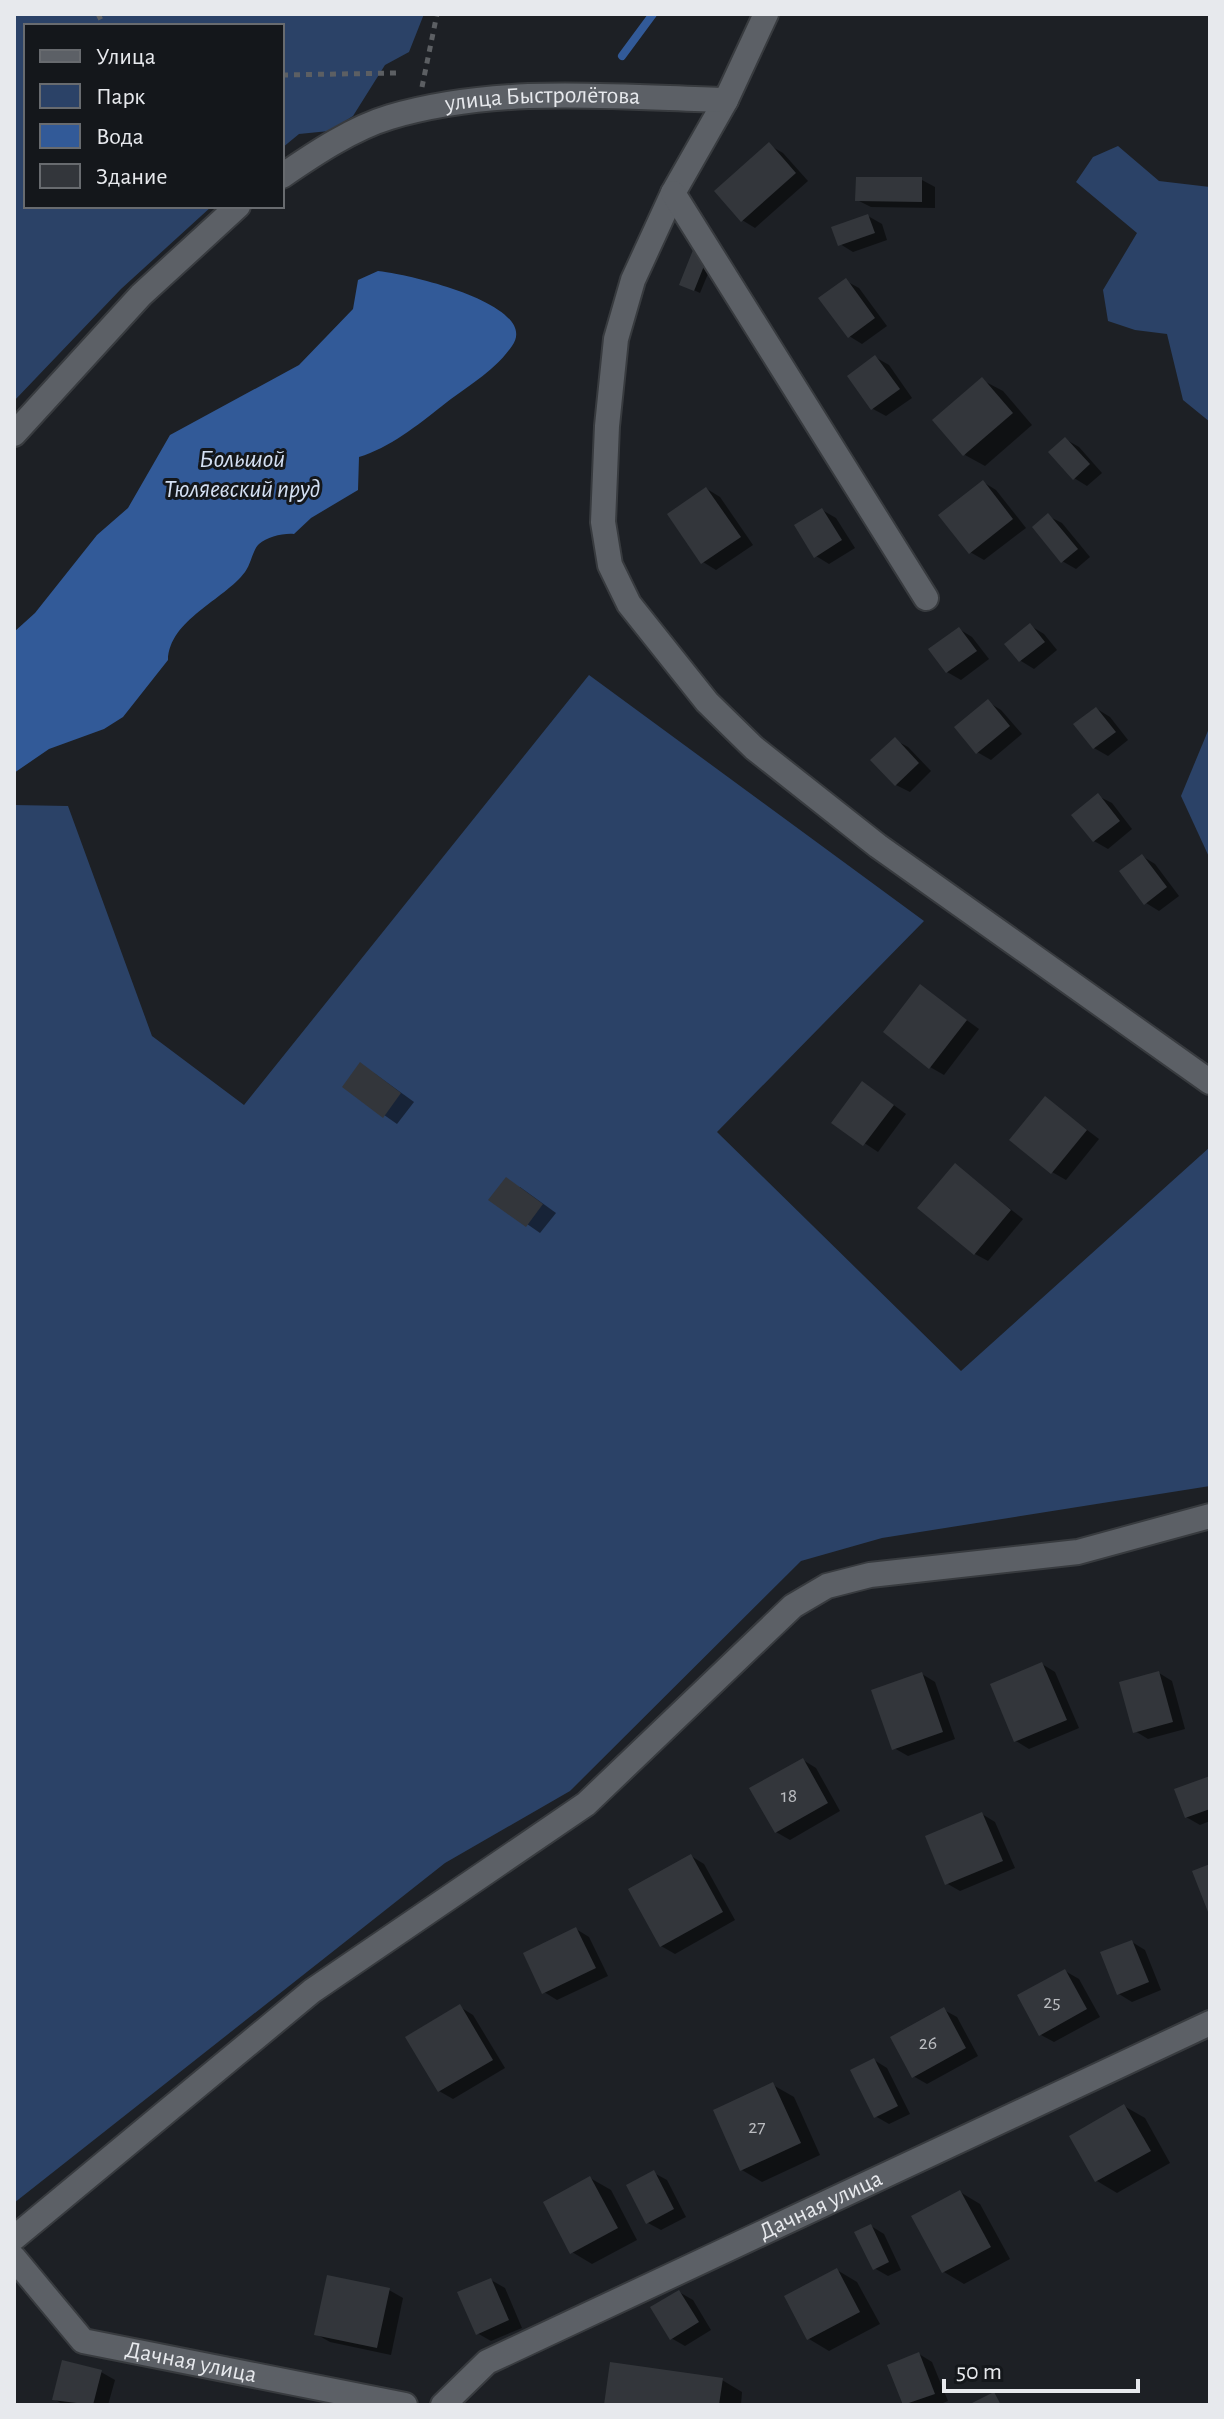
<svg xmlns="http://www.w3.org/2000/svg" width="1224" height="2419" font-family="'Alegreya Sans',sans-serif">
<style>
.green{fill:#2b4267}
.water{fill:#325a98}
.shadow{fill:#0007}
.lines{fill:none;stroke-linecap:round;stroke-linejoin:round}
.stream{stroke:#325a98;stroke-width:8}
.building{fill:#33363b}
.minor-casing{stroke:#383b3f;stroke-width:28}
.path{stroke:#5c5f63;stroke-width:5;stroke-dasharray:6 6;stroke-linecap:butt}
.minor{stroke:#5c6066;stroke-width:24}
.labels{text-anchor:middle;dominant-baseline:central;stroke-width:6;stroke-linejoin:round;paint-order:stroke}
.number-label{font-size:20px;fill:#babcc0}
.street-label{font-size:24px;fill:#e7e9ed;stroke:#14171b}
.water-label{font-size:26px;font-style:italic;fill:#d4e0f3;stroke:#14171b}
</style>
<rect width="100%" height="100%" fill="#1d2025"/>
<g class="green">
<path d="M14,14h410l-15,38 -24,13 -32,51 -24,15 -30,3 -17,14v-122h-256v180h186l-91,83 -107,112z"/>
<path d="M1118,146l41,35 51,6v235l-27,-22 -16,-66 -32,-4 -27,-9 -5,-31 34,-57 -61,-51 17,-25z"/>
<path d="M589,675l335,246 -207,211 244,239 249,-224v339l-328,52 -81,23 -231,230 -125,72 -431,340v-1398l54,1 84,230 92,69z"/>
<path d="M1210,726v133l-29,-63z"/>
</g>
<path class="water" d="M378,271c25,2 164,33 134,75 -19,27 -45,40 -70,60 -24,19 -53,42 -83,51l-1,33 -47,28 -17,16c-11,-1 -27,3 -35,10 -6,5 -8,20 -14,28 -21,28 -76,48 -77,88l-45,57 -19,12 -55,20 -35,24v-141l21,-19 62,-78 31,-27 42,-73 129,-70 54,-56 5,-29z"/>
<g class="shadow">
<path d="M769,145l14,8 25,28 -53,47 -13,-8z"/>
<path d="M922,180l13,7v21l-64,-1 -14,-7z"/>
<path d="M868,216l14,8 5,16 -34,12 -13,-8z"/>
<path d="M715,257l-15,36 -19,-9z"/>
<path d="M846,281l13,7 28,38 -25,18 -13,-8z"/>
<path d="M875,357l14,8 23,33 -26,18 -13,-7z"/>
<path d="M982,380l21,11 29,34 -47,41 -20,-11z"/>
<path d="M1065,439l14,8 23,26 -15,13 -13,-8z"/>
<path d="M983,482l13,8 30,38 -42,32 -14,-8z"/>
<path d="M707,489l13,8 33,48 -37,25 -13,-8z"/>
<path d="M822,510l14,8 19,30 -26,16 -13,-8z"/>
<path d="M1048,516l14,7 28,34 -14,12 -14,-8z"/>
<path d="M1031,626l13,8 13,16 -23,19 -13,-8 -14,-17z"/>
<path d="M959,629l13,8 17,22 -28,21 -14,-8z"/>
<path d="M988,702l13,8 21,24 -31,26 -14,-8z"/>
<path d="M1097,709l13,8 18,23 -20,16 -14,-8z"/>
<path d="M895,740l13,7 23,24 -21,21 -14,-7z"/>
<path d="M1098,796l14,7 20,26 -24,20 -14,-8z"/>
<path d="M1142,856l13,8 24,32 -20,15 -13,-8z"/>
<path d="M921,987l58,42 -35,46 -14,-8z"/>
<path d="M374,1073l40,29 -17,22 -53,-37z"/>
<path d="M876,1092l30,22 -28,38 -44,-29z"/>
<path d="M1045,1098l54,41 -33,41 -14,-8z"/>
<path d="M955,1166l68,53 -35,42 -13,-7z"/>
<path d="M520,1187l36,26 -16,20 -49,-34z"/>
<path d="M1042,1664l13,8 24,56 -50,21 -13,-8z"/>
<path d="M1159,1673l13,8 13,48 -37,10 -13,-8z"/>
<path d="M922,1674l13,8 20,57 -47,17 -14,-8z"/>
<path d="M803,1760l13,8 24,43 -50,29 -14,-8z"/>
<path d="M1210,1778v43l-10,4 -14,-8z"/>
<path d="M982,1814l13,8 20,46 -55,23 -14,-8z"/>
<path d="M691,1856l13,8 31,56 -60,34 -14,-8z"/>
<path d="M576,1929l13,8 19,39 -51,24 -13,-8z"/>
<path d="M1132,1942l13,8 16,40 -29,12 -13,-8z"/>
<path d="M1065,1971l14,8 21,38 -46,25 -13,-7z"/>
<path d="M460,2007l13,8 32,53 -52,31 -14,-8z"/>
<path d="M944,2010l13,7 21,39 -51,28 -14,-8z"/>
<path d="M874,2060l13,8 23,46 -21,10 -14,-8z"/>
<path d="M773,2085l21,12 26,58 -58,27 -20,-12z"/>
<path d="M1124,2106l21,12 25,45 -53,30 -20,-12 -26,-45z"/>
<path d="M654,2173l13,7 19,37 -25,13 -13,-7z"/>
<path d="M590,2178l21,12 26,50 -45,24 -20,-12z"/>
<path d="M960,2192l20,12 30,55 -46,25 -20,-12z"/>
<path d="M871,2226l13,8 17,36 -13,6 -14,-8z"/>
<path d="M837,2270l20,12 23,42 -51,27 -20,-12z"/>
<path d="M491,2280l14,8 17,40 -31,13 -14,-8z"/>
<path d="M389,2290l14,8 -12,57 -61,-13 -14,-8z"/>
<path d="M679,2292l14,8 18,30 -26,16 -14,-8z"/>
<path d="M919,2354l13,8 16,39 -10,4h-33l-15,-39z"/>
<path d="M101,2372l14,8 -7,25h-44l-10,-6z"/>
<path d="M722,2380l20,12 -1,13h-135z"/>
</g>
<g class="lines">
<path class="stream" d="M622,56l31,-42"/>
</g>
<g class="building">
<path d="M769,142l27,31 -55,49 -27,-31z"/>
<path d="M856,177h66v25l-67,-1z"/>
<path d="M868,214l7,19 -37,13 -7,-19z"/>
<path d="M695,245l15,6 -16,40 -15,-6z"/>
<path d="M846,278l29,40 -27,20 -30,-40z"/>
<path d="M875,355l25,34 -29,21 -24,-34z"/>
<path d="M982,377l31,36 -50,43 -31,-36z"/>
<path d="M1065,437l25,27 -17,16 -25,-28z"/>
<path d="M983,480l30,39 -44,35 -31,-39z"/>
<path d="M706,487l35,50 -40,27 -34,-50z"/>
<path d="M822,508l20,32 -28,18 -20,-33z"/>
<path d="M1048,513l30,36 -17,14 -29,-36z"/>
<path d="M1030,623l15,19 -26,20 -15,-18z"/>
<path d="M959,627l18,24 -31,22 -18,-24z"/>
<path d="M988,699l22,27 -34,28 -22,-27z"/>
<path d="M1096,707l20,25 -23,17 -20,-25z"/>
<path d="M895,737l24,26 -24,23 -25,-26z"/>
<path d="M1098,793l22,28 -27,21 -22,-27z"/>
<path d="M1142,854l25,33 -23,18 -25,-34z"/>
<path d="M920,984l47,36 -38,49 -46,-37z"/>
<path d="M360,1062l41,31 -18,25 -41,-31z"/>
<path d="M862,1081l32,24 -31,41 -32,-23z"/>
<path d="M1045,1096l42,34 -36,44 -42,-34z"/>
<path d="M955,1163l56,47 -37,45 -57,-47z"/>
<path d="M506,1177l37,27 -17,23 -38,-27z"/>
<path d="M1042,1662l25,58 -53,22 -24,-58z"/>
<path d="M1159,1671l14,51 -40,11 -14,-51z"/>
<path d="M922,1672l21,60 -51,18 -21,-60z"/>
<path d="M803,1758l25,45 -53,30 -26,-45z"/>
<path d="M1210,1776v33l-25,9 -11,-29z"/>
<path d="M982,1812l21,49 -58,24 -20,-49z"/>
<path d="M691,1854l32,58 -63,35 -32,-58z"/>
<path d="M1210,1864v53l-18,-46z"/>
<path d="M576,1927l20,41 -54,26 -19,-41z"/>
<path d="M1132,1940l17,42 -32,13 -17,-43z"/>
<path d="M1065,1969l22,40 -48,27 -22,-41z"/>
<path d="M460,2004l33,56 -55,32 -33,-55z"/>
<path d="M944,2007l22,41 -54,30 -22,-41z"/>
<path d="M874,2058l24,48 -24,12 -24,-48z"/>
<path d="M773,2082l28,61 -61,28 -27,-61z"/>
<path d="M1124,2104l27,47 -56,31 -26,-46z"/>
<path d="M654,2170l20,39 -28,15 -20,-39z"/>
<path d="M590,2176l28,52 -48,26 -27,-52z"/>
<path d="M960,2190l31,57 -49,26 -31,-57z"/>
<path d="M871,2224l18,38 -16,8 -19,-38z"/>
<path d="M837,2268l23,44 -53,28 -23,-44z"/>
<path d="M327,2275l63,13 -13,60 -63,-13z"/>
<path d="M491,2278l18,42 -33,15 -19,-43z"/>
<path d="M679,2290l20,32 -29,18 -20,-33z"/>
<path d="M919,2352l16,42 -32,11 -16,-40z"/>
<path d="M62,2360l40,10 -9,35 -41,-5z"/>
<path d="M610,2362l113,16 -4,27h-115z"/>
<path d="M994,2392l7,13h-33z"/>
</g>
<g class="lines">
<defs>
<g id="minor">
<path d="M726,100l-53,93 -40,87 -17,59 -9,87 -4,96 7,43 19,39 78,98 47,46 124,98 332,236"/>
<path id="s1" d="M282,176c32,-22 71,-48 108,-59 109,-32 224,-20 336,-17l40,-86"/>
<path d="M673,193l253,405"/>
<path d="M14,434l127,-139 97,-89"/>
<path d="M14,2238l298,-247 274,-187 207,-198 34,-20 43,-11 208,-23 132,-36"/>
<path id="s2" d="M14,2258l69,83 322,64"/>
<path id="s3" d="M443,2405l44,-43 723,-339"/>
</g>
</defs>
<use href="#minor" class="minor-casing"/>
<g class="path">
<path d="M98,14l6,12"/>
<path d="M282,75l114,-2"/>
<path d="M422,87l15,-73"/>
</g>
<use href="#minor" class="minor"/>
</g>
<g class="labels">
<g class="number-label">
<text x="789" y="1796">18</text>
<text x="1052" y="2002">25</text>
<text x="928" y="2043">26</text>
<text x="757" y="2127">27</text>
</g>
<g class="street-label">
<text stroke="none"><textPath href="#s1" startOffset="278">улица Быстролётова</textPath></text>
<text stroke="none"><textPath href="#s3" startOffset="430">Дачная улица</textPath></text>
<text stroke="none"><textPath href="#s2" startOffset="218">Дачная улица</textPath></text>
</g>
<g class="water-label">
<text x="242" y="459">Большой<tspan x="242" dy="30">Тюляевский пруд</tspan></text>
</g>
</g>
<rect width="1224" height="2419" fill="none" stroke="#e7e9ed" stroke-width="32"/>
<rect x="24" y="24" width="260" height="184" fill="#14171b" stroke="#686b6f" stroke-width="2"/>
<rect x="40" y="50" width="40" height="12" fill="#5c6066" stroke="#686b6f" stroke-width="2"/>
<text x="96" y="64" font-size="24" fill="#e7e9ed">Улица</text>
<rect x="40" y="84" width="40" height="24" fill="#2b4267" stroke="#686b6f" stroke-width="2"/>
<text x="96" y="104" font-size="24" fill="#e7e9ed">Парк</text>
<rect x="40" y="124" width="40" height="24" fill="#325a98" stroke="#686b6f" stroke-width="2"/>
<text x="96" y="144" font-size="24" fill="#e7e9ed">Вода</text>
<rect x="40" y="164" width="40" height="24" fill="#33363b" stroke="#686b6f" stroke-width="2"/>
<text x="96" y="184" font-size="24" fill="#e7e9ed">Здание</text>
<path d="M944 2379v12h194v-12" fill="none" stroke="#e7e9ed" stroke-width="4"/>
<text x="956" y="2379" font-size="24" fill="#e7e9ed" stroke="#14171b" stroke-width="6" paint-order="stroke">50 m</text>
</svg>
